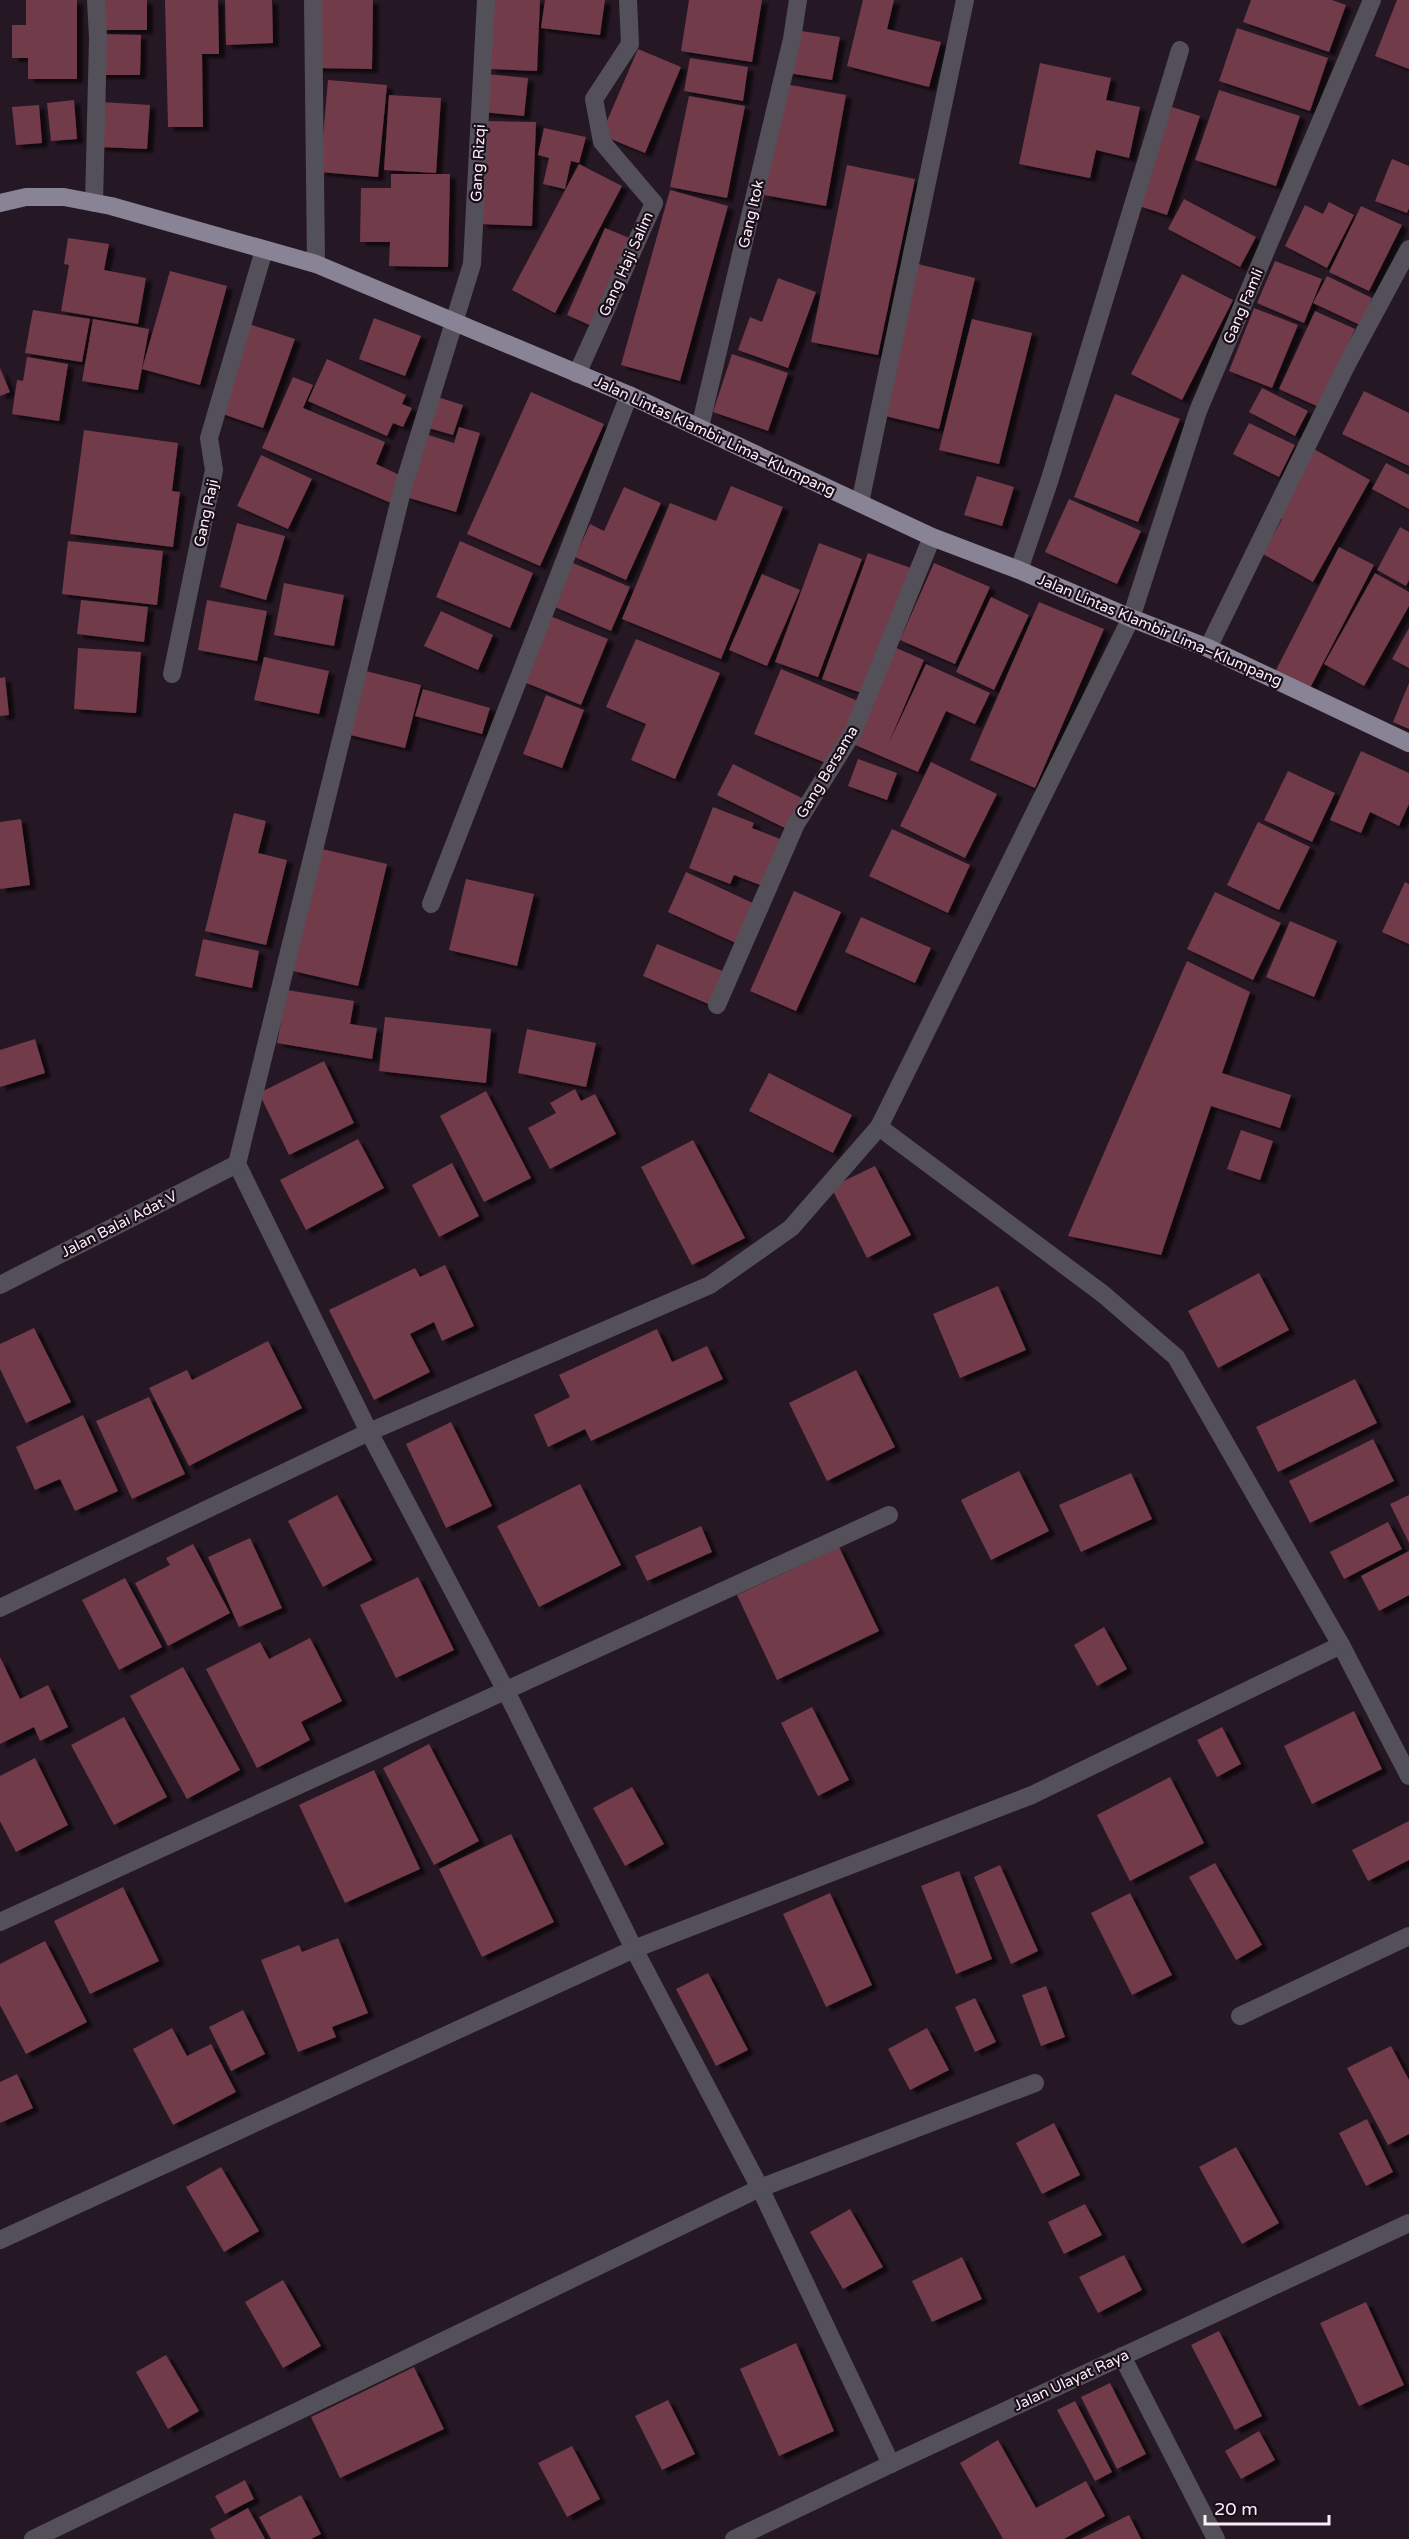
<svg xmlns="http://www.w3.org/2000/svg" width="1409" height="2539" font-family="'Varela Round',sans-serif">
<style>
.building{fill:#723a49;filter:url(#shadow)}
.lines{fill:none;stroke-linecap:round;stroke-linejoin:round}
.street{stroke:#535059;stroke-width:18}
.primary{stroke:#888395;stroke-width:18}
.labels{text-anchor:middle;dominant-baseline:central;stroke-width:4.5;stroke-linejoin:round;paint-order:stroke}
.street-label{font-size:15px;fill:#f9eef7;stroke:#1c0e1a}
</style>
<defs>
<filter id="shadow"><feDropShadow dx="6" dy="4" stdDeviation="1.5" flood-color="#0009"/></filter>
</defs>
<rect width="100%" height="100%" fill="#261724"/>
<g class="building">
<path d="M26,0h51v79h-49v-21h-16v-33h14z"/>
<rect x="102" y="0" width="45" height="30"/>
<path d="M165,0h53l1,54h-17l1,73h-35z"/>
<path d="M225,0h47l1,43 -47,2z"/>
<path d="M316,0h57l-1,69 -56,-1z"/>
<path d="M492,0h48l-3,71 -47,-2z"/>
<path d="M545,0h60l-5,35 -59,-7z"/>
<path d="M689,0h73l-10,62 -71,-11z"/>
<path d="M863,0h31l-7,29 54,13 -12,45 -82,-21z"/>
<path d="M1251,0h81l14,5 -17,47 -86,-30z"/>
<path d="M1397,0h12v69l-34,-13z"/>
<path d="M1237,28l91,30 -18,53 -91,-30z"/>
<path d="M795,30l45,7 -8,43 -44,-7z"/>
<path d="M100,34l41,1 -1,40h-41z"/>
<path d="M638,49l43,18 -36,86 -44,-18z"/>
<path d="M690,58l58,9 -5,34 -59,-10z"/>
<path d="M1040,63l71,15 -5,22 34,7 -11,51 -33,-8 -6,28 -71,-14z"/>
<path d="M486,74l42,4 -4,38 -42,-4z"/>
<path d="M328,80l59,5 -9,92 -58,-5z"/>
<path d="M785,84l61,11 -20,111 -62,-11z"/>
<path d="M1219,90l81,26 -24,70 -81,-26z"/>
<path d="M389,95l52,3 -5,75 -52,-3z"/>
<path d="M689,96l56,10 -18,92 -57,-11z"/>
<path d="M74,100l3,39 -26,2 -4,-38z"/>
<path d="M101,102l49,3 -3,44 -48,-2z"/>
<path d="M39,105l3,38 -26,2 -4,-38z"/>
<path d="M1172,107l28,9 -33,99 -28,-9z"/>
<path d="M486,121l50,1 -4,104 -51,-2z"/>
<path d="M544,128l42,9 -7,26 -8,-2 -6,28 -22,-5 6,-26 -11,-3z"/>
<path d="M1392,159l17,7v42l-2,5 -32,-12z"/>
<path d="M579,164l43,22 -67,127 -43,-23z"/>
<path d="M847,165l68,14 -37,176 -67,-13z"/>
<path d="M391,174h59l-2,93 -59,-1 1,-24h-30l1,-54h30z"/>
<path d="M670,190l58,16 -48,175 -59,-16z"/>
<path d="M1184,199l72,38 -16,30 -72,-38z"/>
<path d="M1329,202l25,13 -27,53 -42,-22 20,-41 18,9z"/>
<path d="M1361,206l41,19 -33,66 -40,-19z"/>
<path d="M605,228l27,11 -38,88 -27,-12z"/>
<path d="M68,238l41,6 -5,26 42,8 -8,46 -77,-13 8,-46 -5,-1z"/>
<path d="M1275,261l47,18 -18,44 -47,-20z"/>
<path d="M918,264l57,14 -36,151 -58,-14z"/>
<path d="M170,271l57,15 -27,99 -58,-16z"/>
<path d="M1182,274l51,26 -51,100 -51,-26z"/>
<path d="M1327,276l45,22 -12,27 -47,-22z"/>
<path d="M778,278l38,14 -28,76 -50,-18 12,-33 12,5z"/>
<path d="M1254,308l44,17 -26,63 -43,-17z"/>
<path d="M33,310l57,9 -8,43 -57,-9z"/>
<path d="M1315,311l40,18 -36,78 -40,-18z"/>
<path d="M374,318l47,18 -16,40 -46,-17z"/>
<path d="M93,319l56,10 -11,61 -56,-9z"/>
<path d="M972,319l60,14 -33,131 -60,-14z"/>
<path d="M249,324l46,15 -32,89 -46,-16z"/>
<path d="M732,354l56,19 -20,58 -55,-19z"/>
<path d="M27,357l41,7 -9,57 -47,-7 5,-34 6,1z"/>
<path d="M327,359l79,36 -4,9 10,4 -9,19 -10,-4 -6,13 -79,-35z"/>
<path d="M0,368l10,24 -10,4z"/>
<path d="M293,377l20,8 -10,23 82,34 -9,22 26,12 -11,27 -129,-55z"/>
<path d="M1262,388l46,23 -13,25 -46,-24z"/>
<path d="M1364,391l45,22v53l-67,-32z"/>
<path d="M531,392l73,32 -64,142 -73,-32z"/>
<path d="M1115,394l65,25 -42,103 -64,-25z"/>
<path d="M434,396l29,9 -10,30 -28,-8z"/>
<path d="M1249,423l46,22 -16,32 -46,-23z"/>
<path d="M459,427l21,6 -24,79 -50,-15 19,-63 29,9z"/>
<path d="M84,430l94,13 -6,48 8,1 -7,55 -103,-13z"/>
<path d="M1312,448l58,32 -57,102 -50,-28 19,-35 -7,-4z"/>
<path d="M261,455l51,24 -24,50 -51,-23z"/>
<path d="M1386,463l23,12v34l-37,-20z"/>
<path d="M977,476l37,11 -12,39 -38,-11z"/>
<path d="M731,486l52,21 -62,152 -99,-40 48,-116 46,18z"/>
<path d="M624,487l37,16 -35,77 -51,-23 15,-33 14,7z"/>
<path d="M1069,499l72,32 -24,53 -72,-32z"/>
<path d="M237,523l48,13 -19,64 -46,-13z"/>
<path d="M1400,527l9,5v48l-3,6 -29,-16z"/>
<path d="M68,541l95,10 -6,54 -95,-11z"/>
<path d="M460,541l73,32 -23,55 -74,-31z"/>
<path d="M819,543l43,16 -44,118 -43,-15z"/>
<path d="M1339,547l35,18 -65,125 -34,-18z"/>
<path d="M868,553l46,16 -47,126 -45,-16z"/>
<path d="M573,563l57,24 -19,44 -56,-24z"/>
<path d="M934,563l56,24 -35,77 -55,-24z"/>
<path d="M1375,573l34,19v14l-45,80 -40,-22z"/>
<path d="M762,574l38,16 -33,76 -38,-16z"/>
<path d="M284,583l60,12 -10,51 -60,-11z"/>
<path d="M991,597l38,18 -35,75 -38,-18z"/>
<path d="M81,600l67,7 -4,35 -67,-8z"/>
<path d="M207,600l60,11 -10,50 -59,-11z"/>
<path d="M1039,602l65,27 -69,159 -65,-28z"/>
<path d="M441,611l52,24 -15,35 -54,-24z"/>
<path d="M550,616l58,23 -27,66 -57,-23z"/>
<path d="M1409,628v40l-17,-9z"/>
<path d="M636,639l84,34 -45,106 -44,-19 15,-36 -40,-17z"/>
<path d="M894,647l30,13 -37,87 39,-83 64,29 -15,31 -29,-13 -28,61 -65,-28z"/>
<path d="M78,648l63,4 -5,61 -62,-4z"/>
<path d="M264,657l65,14 -10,43 -65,-14z"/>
<path d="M781,669l77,32 -27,64 -77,-31z"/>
<path d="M362,670l59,15 -16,63 -59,-14z"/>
<path d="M5,677l4,38 -9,1v-38z"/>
<path d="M1409,683v46l-16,-7z"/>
<path d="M423,689l67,19 -8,26 -67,-18z"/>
<path d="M546,695l38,15 -22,58 -39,-14z"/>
<path d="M1361,751l48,22v31l-10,22 -29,-14 -9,21 -31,-13z"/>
<path d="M858,759l39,14 -10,27 -39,-14z"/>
<path d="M931,762l66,32 -32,64 -65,-32z"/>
<path d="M733,764l69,34 -15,31 -70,-34z"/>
<path d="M1288,771l47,22 -23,49 -48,-22z"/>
<path d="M713,807l41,16 -2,5 31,12 -18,47 -31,-12 -4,9 -41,-16z"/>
<path d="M234,813l32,8 -8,32 29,7 -21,85 -61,-14z"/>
<path d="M21,819l9,66 -30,4v-67z"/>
<path d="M1258,822l52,25 -31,63 -52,-25z"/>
<path d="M892,829l78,36 -22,48 -79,-37z"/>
<path d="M322,849l65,15 -29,122 -65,-15z"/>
<path d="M686,872l71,33 -19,39 -70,-32z"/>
<path d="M466,879l68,15 -17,72 -68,-16z"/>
<path d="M1405,882l4,2v60l-27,-12z"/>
<path d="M794,891l47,21 -45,99 -46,-20z"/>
<path d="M1215,892l66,31 -28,57 -66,-31z"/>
<path d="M861,917l70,31 -16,35 -70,-31z"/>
<path d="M1290,921l47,20 -23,56 -48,-20z"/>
<path d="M203,939l56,12 -7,37 -57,-12z"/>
<path d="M657,944l70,29 -14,33 -70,-30z"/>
<path d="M1187,961l63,31 -28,81 69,22 -11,33 -69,-22 -50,149 -93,-19z"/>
<path d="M287,990l67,11 -4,23 27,4 -5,31 -95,-16z"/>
<path d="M385,1017l106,12 -5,54 -107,-12z"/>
<path d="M527,1029l69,14 -10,44 -68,-14z"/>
<path d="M35,1039l10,34 -45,14v-37z"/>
<path d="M324,1061l30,62 -65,32 -30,-62z"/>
<path d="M769,1073l83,42 -19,38 -84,-42z"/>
<path d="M575,1089l6,12 14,-7 21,40 -66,35 -22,-41 28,-15 -6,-10z"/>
<path d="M486,1091l45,87 -47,24 -44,-86z"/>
<path d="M1241,1130l32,11 -13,39 -33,-11z"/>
<path d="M358,1139l26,49 -78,42 -26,-50z"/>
<path d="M693,1140l52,98 -53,27 -51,-98z"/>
<path d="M452,1163l27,53 -40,21 -27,-52z"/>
<path d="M875,1166l36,69 -44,23 -36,-71z"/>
<path d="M445,1265l29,61 -32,15 -8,-19 -24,12 20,38 -56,28 -45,-90 86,-42 5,9z"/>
<path d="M1259,1273l30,57 -71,38 -30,-57z"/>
<path d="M998,1286l28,64 -66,28 -27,-64z"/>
<path d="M34,1328l37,74 -45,21 -26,-54v-25z"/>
<path d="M657,1329l15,33 35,-16 16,33 -132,62 -6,-12 -37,18 -14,-32 36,-18 -11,-22z"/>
<path d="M268,1341l34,67 -113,58 -40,-78 38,-18 5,10z"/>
<path d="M856,1370l39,77 -68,34 -38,-78z"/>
<path d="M1355,1379l22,44 -99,49 -22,-45z"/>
<path d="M149,1397l36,77 -53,25 -36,-78z"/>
<path d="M83,1415l35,76 -43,20 -15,-32 -25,11 -19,-43z"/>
<path d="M451,1422l41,84 -46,22 -40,-84z"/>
<path d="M1373,1439l21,42 -84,42 -21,-42z"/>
<path d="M1019,1471l30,60 -58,29 -30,-60z"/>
<path d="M1131,1473l21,46 -71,33 -22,-47z"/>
<path d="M580,1484l41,81 -82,42 -42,-81z"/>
<path d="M337,1495l35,65 -49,27 -35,-66z"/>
<path d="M1409,1495v48l-19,-39z"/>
<path d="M1388,1522l14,27 -58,30 -14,-27z"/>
<path d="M701,1526l11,26 -65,29 -12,-25z"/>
<path d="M250,1538l32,70 -43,19 -31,-70z"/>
<path d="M193,1544l37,69 -62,33 -33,-63 35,-18 -4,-7z"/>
<path d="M839,1547l40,84 -102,49 -40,-85z"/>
<path d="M1409,1551v44l-30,16 -18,-35z"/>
<path d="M418,1577l36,73 -58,28 -36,-73z"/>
<path d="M125,1578l37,69 -43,23 -37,-70z"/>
<path d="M1104,1627l23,42 -30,17 -23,-41z"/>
<path d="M310,1638l32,63 -41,21 9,18 -53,28 -51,-99 54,-27 9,17z"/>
<path d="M0,1657l20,42 28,-14 20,42 -28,14 -6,-14 -34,17z"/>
<path d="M183,1667l57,103 -53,29 -57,-103z"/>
<path d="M812,1707l37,73 -31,16 -37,-73z"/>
<path d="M1354,1711l28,58 -70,35 -28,-58z"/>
<path d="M124,1717l43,80 -53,28 -43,-80z"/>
<path d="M1222,1727l19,37 -24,13 -20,-37z"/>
<path d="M429,1744l50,97 -45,24 -51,-97z"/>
<path d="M35,1758l33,67 -52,27 -16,-31v-45z"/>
<path d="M374,1770l46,99 -75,34 -46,-98z"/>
<path d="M1170,1777l34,66 -74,38 -33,-66z"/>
<path d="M632,1787l32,57 -39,22 -32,-58z"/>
<path d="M1409,1821v39l-41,21 -16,-31z"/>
<path d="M511,1834l43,88 -72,35 -43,-88z"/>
<path d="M1215,1863l47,82 -26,15 -47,-83z"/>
<path d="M1000,1865l38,86 -27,13 -37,-87z"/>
<path d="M959,1871l33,88 -36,15 -35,-88z"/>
<path d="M123,1887l36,74 -69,33 -36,-73z"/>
<path d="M830,1893l42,92 -46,22 -43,-93z"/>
<path d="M1130,1893l42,82 -40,20 -41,-82z"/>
<path d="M338,1938l30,75 -36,14 4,10 -38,15 -37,-92 38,-15 3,7z"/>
<path d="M45,1941l42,81 -61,32 -26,-49v-41z"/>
<path d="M708,1973l40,77 -32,16 -40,-77z"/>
<path d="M1046,1986l19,51 -24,9 -19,-51z"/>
<path d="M975,1998l21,44 -21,10 -20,-45z"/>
<path d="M243,2010l22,44 -34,17 -22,-44z"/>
<path d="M172,2028l15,28 24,-12 25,48 -63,33 -40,-76z"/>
<path d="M927,2028l22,42 -39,20 -22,-41z"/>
<path d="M1391,2046l18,34v54l-21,11 -41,-77z"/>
<path d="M17,2074l16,34 -33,15v-41z"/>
<path d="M1367,2119l26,53 -27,14 -27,-53z"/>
<path d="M1054,2123l26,52 -38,19 -26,-51z"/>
<path d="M1236,2147l43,76 -37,21 -43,-77z"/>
<path d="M221,2167l38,64 -35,21 -38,-65z"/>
<path d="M1085,2204l17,31 -38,19 -16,-32z"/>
<path d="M850,2209l33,58 -40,22 -33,-57z"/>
<path d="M1124,2255l18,35 -44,23 -19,-36z"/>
<path d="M962,2257l20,42 -50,23 -20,-41z"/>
<path d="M283,2280l38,66 -38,22 -38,-66z"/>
<path d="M1366,2302l38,83 -45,21 -39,-83z"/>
<path d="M1219,2331l43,85 -27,14 -44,-85z"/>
<path d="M796,2343l38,88 -55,25 -39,-87z"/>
<path d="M166,2355l33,56 -31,18 -32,-57z"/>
<path d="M414,2367l30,62 -104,49 -29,-61z"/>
<path d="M1110,2383l36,71 -29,15 -36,-72z"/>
<path d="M668,2400l27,54 -33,16 -27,-54z"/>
<path d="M1075,2401l37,71 -17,9 -38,-71z"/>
<path d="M1259,2431l16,29 -34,19 -16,-28z"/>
<path d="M998,2440l38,68 50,-27 19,35 -41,23h-61l-43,-76z"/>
<path d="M572,2446l28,53 -33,18 -29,-54z"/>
<path d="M245,2480l9,19 -29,15 -10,-18z"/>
<path d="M301,2495l20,39 -10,5h-40l-12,-22z"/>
<path d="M248,2508l17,31h-50l-5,-10z"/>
<path d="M1129,2515l12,24h-60z"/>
</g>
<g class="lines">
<g class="street">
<path d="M313,0l3,264"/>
<path d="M486,0l-14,264 -70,227 -165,673 132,268 137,259 128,258 126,239 131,276"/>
<path d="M94,203l4,-165 -2,-38"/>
<path d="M577,374l77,-171 -52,-61 -8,-43 36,-55 -2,-44"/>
<path d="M700,427l92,-388 6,-39"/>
<path d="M860,503l105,-503"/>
<path d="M1019,570l30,-88 131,-432"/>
<path d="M1208,648l138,-282 63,-117"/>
<path d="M172,674l42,-204 -5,-32 55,-188"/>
<path d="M431,904l198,-509"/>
<path d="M717,1005l79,-181 57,-92 79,-195"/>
<path d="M879,1127l224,167 73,63 165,288 68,131"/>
<path d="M0,1285l237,-121"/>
<path d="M0,1608l369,-176 341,-147 81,-57 88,-101 252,-509 67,-207 174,-411"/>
<path d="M0,1922l889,-407"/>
<path d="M1240,2016l169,-80"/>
<path d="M0,2240l634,-291 398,-154 309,-150"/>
<path d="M1122,2356l94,183"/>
<path d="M33,2539l727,-351 275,-105"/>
<path d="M734,2539l157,-75 518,-241"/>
</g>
<path class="primary" d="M0,203l26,-6h38l47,9 205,58 313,131 303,142 87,33 112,48 77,30 201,95"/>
</g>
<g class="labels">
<g class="street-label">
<text transform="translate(478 163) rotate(-87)">Gang Rizqi</text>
<text transform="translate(751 214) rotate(-77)">Gang Itok</text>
<text transform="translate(626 264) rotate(-66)">Gang Haji Salim</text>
<text transform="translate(1243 306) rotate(-67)">Gang Famli</text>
<text transform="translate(715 436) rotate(25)">Jalan Lintas Klambir Lima–Klumpang</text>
<text transform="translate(206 513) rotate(-78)">Gang Raji</text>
<text transform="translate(1160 630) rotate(23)">Jalan Lintas Klambir Lima–Klumpang</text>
<text transform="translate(827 772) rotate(-59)">Gang Bersama</text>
<text transform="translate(119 1224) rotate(-27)">Jalan Balai Adat V</text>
<text transform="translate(1071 2380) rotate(-25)">Jalan Ulayat Raya</text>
</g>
</g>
<path d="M1205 2515v9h124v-9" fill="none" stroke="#f9eef7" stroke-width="3"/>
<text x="1214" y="2515" font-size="18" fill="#f9eef7" stroke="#1c0e1a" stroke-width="4.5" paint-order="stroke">20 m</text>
</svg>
